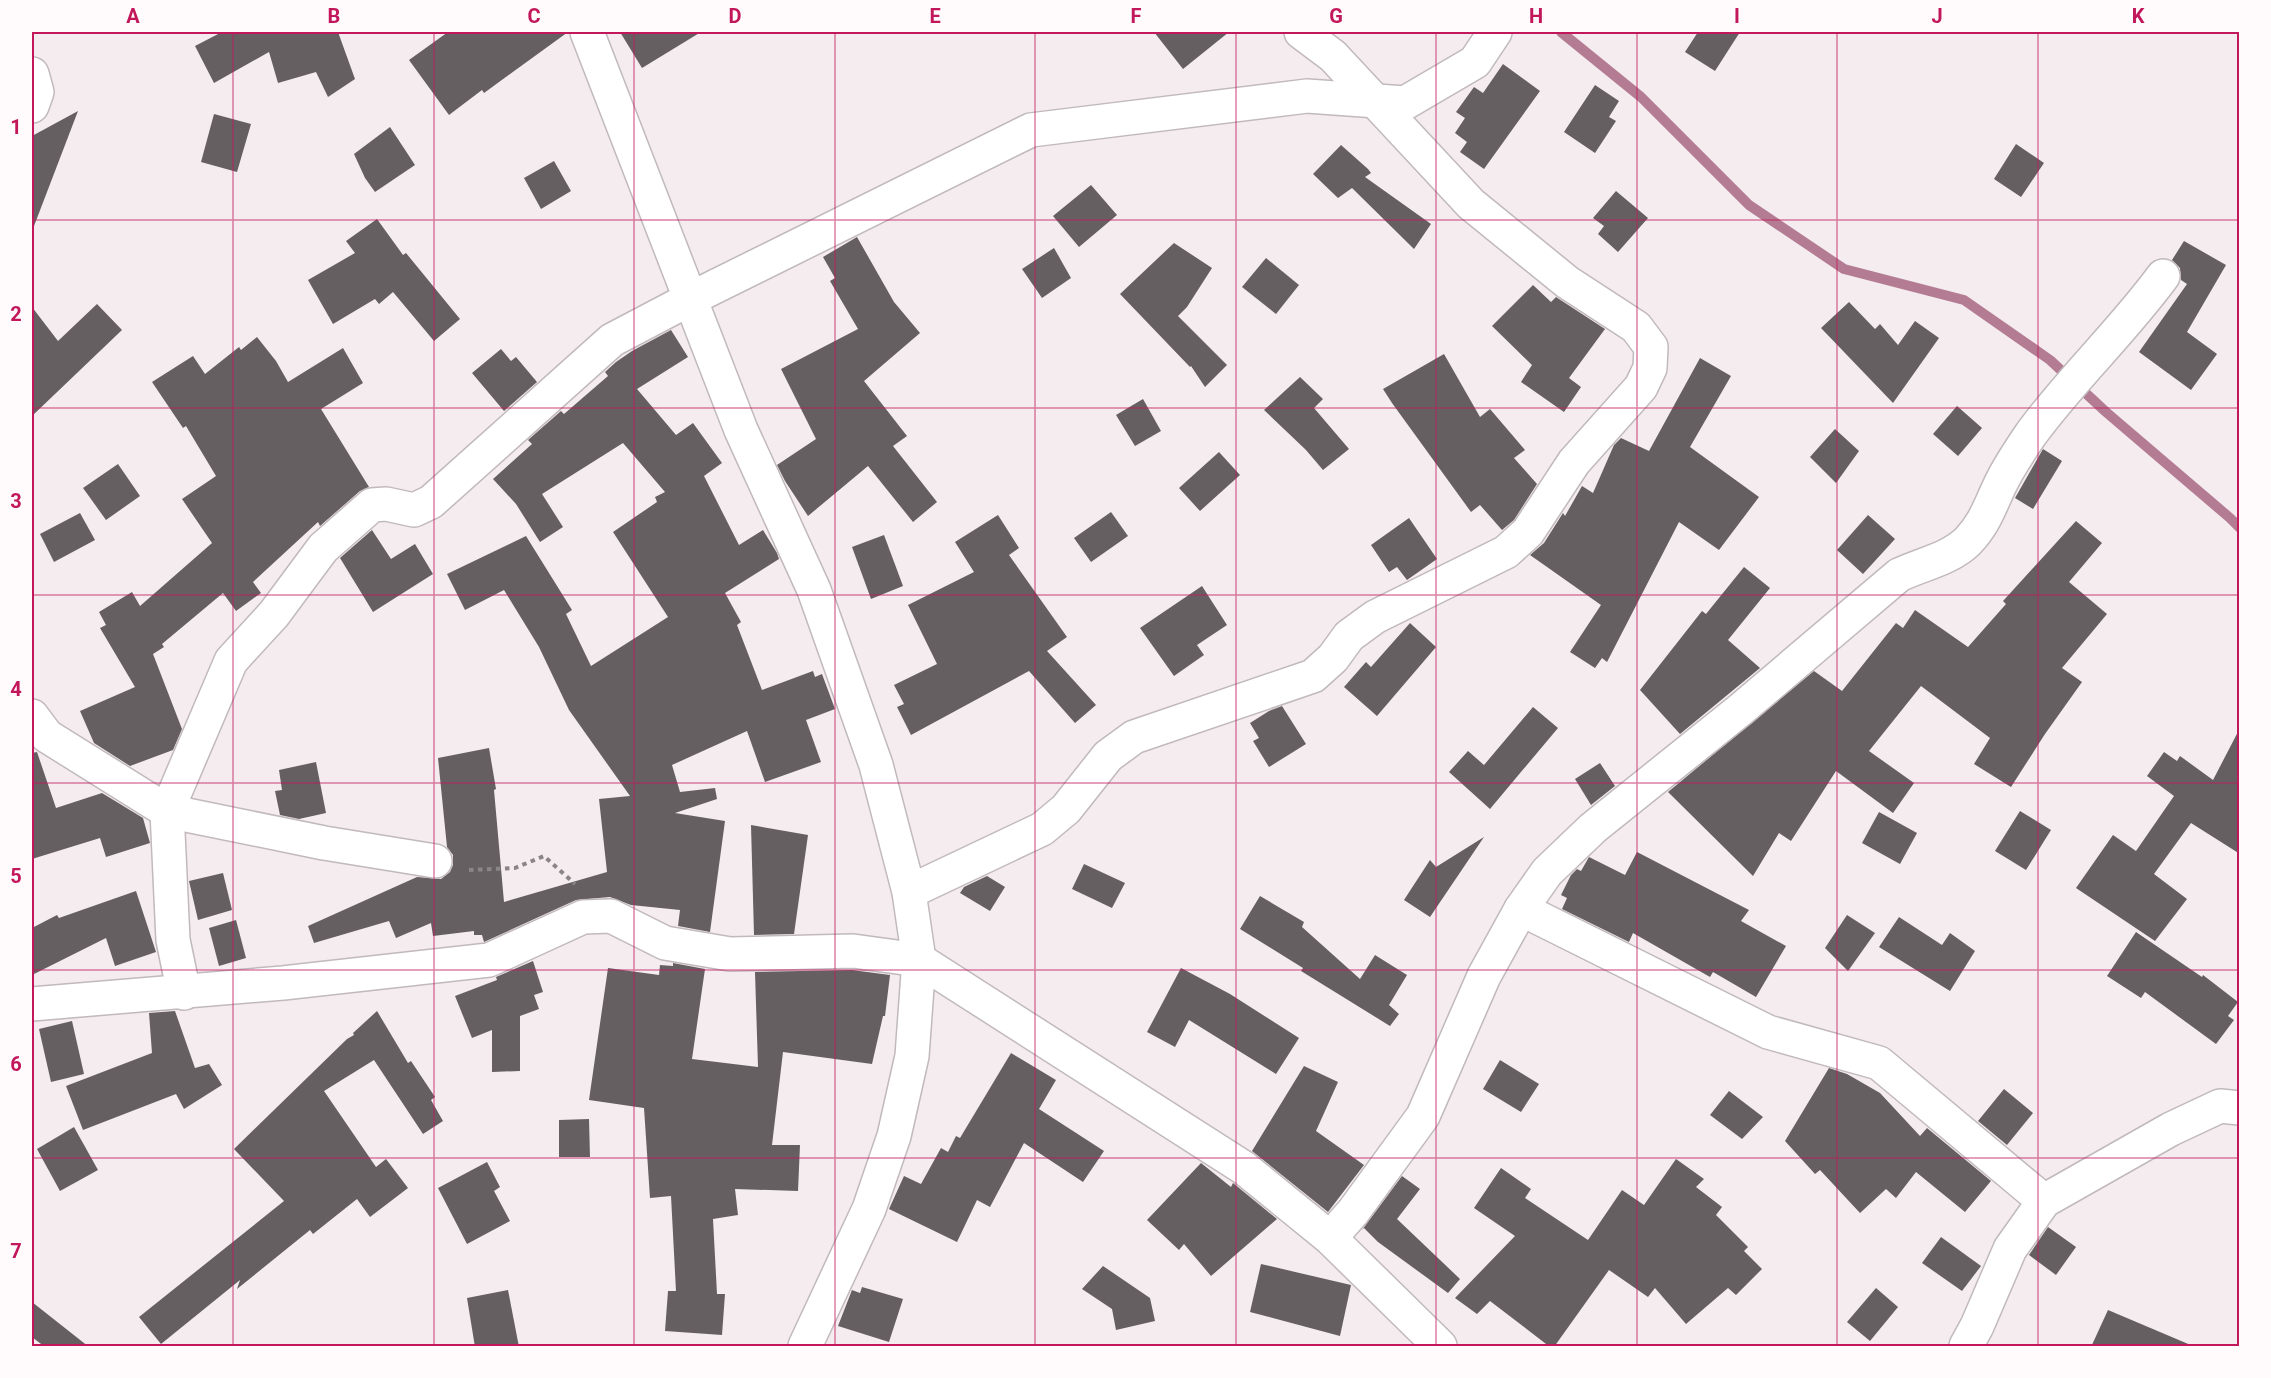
<svg xmlns="http://www.w3.org/2000/svg" width="2271" height="1378" font-family="Roboto,sans-serif">
<style>
.lines{fill:none;stroke-linecap:round;stroke-linejoin:round}
.stream{stroke:#b47c93;stroke-width:10}
.building{fill:#665f62}
.minor-casing{stroke:#c1b9bc;stroke-width:36}
.path{stroke:#8a8586;stroke-width:4;stroke-dasharray:4.5 4.5;stroke-linecap:butt}
.minor{stroke:#fff;stroke-width:33}
.grid{fill:none;stroke:#c2185b;stroke-width:1.5;stroke-opacity:0.55}
.neatline{fill:none;stroke:#c2185b;stroke-width:2}
.grid-label{font-size:20px;text-anchor:middle;font-weight:bold;fill:#c2185b}
</style>
<rect width="100%" height="100%" fill="#f4ecef"/>
<g class="lines">
<path class="stream" d="M1561,32l80,65 108,108 95,64 120,31 86,60 56,52 124,106 10,10"/>
</g>
<g class="building">
<path d="M222,32h116l17,47 -27,18 -12,-25 -38,11 -9,-31 -55,31 -19,-37z"/>
<path d="M448,32h120l-84,61 -2,-3 -33,25 -40,-55z"/>
<path d="M620,32h81l-59,36z"/>
<path d="M1154,32h75l-46,37z"/>
<path d="M1698,32h42l-25,39 -30,-19z"/>
<path d="M1503,64l37,27 -56,78 -24,-17 7,-10 -12,-9 10,-15 -9,-6 18,-25 9,6z"/>
<path d="M1595,85l24,16 -10,16 7,4 -21,32 -31,-21z"/>
<path d="M78,111l-44,115h-2v-90z"/>
<path d="M214,114l37,10 -14,48 -36,-10z"/>
<path d="M390,127l25,38 -40,27 -10,-14 -11,-24z"/>
<path d="M2016,144l28,19 -23,34 -27,-18z"/>
<path d="M1341,145l27,24 3,4 -6,4 66,47 -17,25 -62,-61 -14,10 -25,-24z"/>
<path d="M554,161l17,30 -30,18 -17,-31z"/>
<path d="M1091,185l26,30 -38,32 -26,-31z"/>
<path d="M1616,191l32,27 -30,34 -20,-18 6,-8 -11,-8z"/>
<path d="M377,219l26,36 3,-2 54,66 -26,22 -41,-49 -14,12 -4,-5 -42,25 -25,-44 47,-27 -9,-12z"/>
<path d="M857,237l37,65 26,31 -56,48 43,55 -14,10 44,56 -24,20 -45,-56 -60,50 -23,-35 -8,-16 39,-26 -35,-70 77,-40 -28,-48 5,-3 -12,-21z"/>
<path d="M2184,241l42,24 -39,67 30,22 -26,36 -52,-38 48,-68 -6,-4 -1,-12 -8,-8z"/>
<path d="M1174,243l38,25 -25,39 -9,9 49,49 -22,22 -14,-21 -1,1 -70,-73z"/>
<path d="M1054,248l17,30 -29,20 -20,-29z"/>
<path d="M1266,258l33,27 -23,29 -34,-27z"/>
<path d="M1533,285l18,17 5,-5 49,32 -36,49 12,9 -17,25 -43,-30 11,-17 -40,-39z"/>
<path d="M1849,302l26,27 5,-5 18,21 17,-24 24,17 -46,65 -72,-75z"/>
<path d="M97,304l25,26 -90,86v-109l26,34z"/>
<path d="M671,330l17,27 -51,32 39,46 17,-12 29,40 -18,13 35,69 24,-15 14,23 2,6 -54,34 16,29 -4,3 25,65 51,-19 2,6 7,-3 13,35 -29,11 15,42 -56,20 -18,-51 -75,34 8,27 35,-4 2,11 -42,14 50,8 -15,111 -32,-6 2,-16 -49,-5 -21,-8 -34,3 -92,42 -2,-7h-8v-4l-41,5 -2,-13 -35,15 -7,-17 -75,22 -6,-17 109,-49 24,2 9,-7 3,-7v-10l-6,-8 -9,-89 51,-10 7,41 -2,1 10,112 103,-30 -8,-73 31,-3 -61,-86 -30,-63 -35,-57 -39,20 -18,-36 79,-38 46,74 -6,4 25,52 77,-49 -55,-85 44,-30 -2,-5 10,-5 -42,-49 -81,51 21,33 -23,15 -24,-38 -23,-25 39,-35 -4,-4 33,-29 3,3 44,-38 -3,-4 11,-10 16,-11z"/>
<path d="M257,337l19,24 12,21 55,-34 20,35 -42,26 48,78 -9,4 -40,35 -2,-4 -65,60 8,11 -25,18 -13,-18 -61,51 2,3 -11,7 29,75 -9,21 -43,16 -36,-23 -14,-32 55,-24 -35,-59 6,-3 -7,-13 33,-20 8,14 72,-63 -30,-44 34,-23 -30,-50 -3,2 -31,-46 41,-26 12,18 34,-27 2,3z"/>
<path d="M501,349l10,12 5,-4 21,25 -33,29 -32,-38z"/>
<path d="M1444,354l36,63 10,-8 35,41 -11,8 23,26 -23,36 -12,10 -22,-25 -9,7 -79,-109 -9,-14z"/>
<path d="M1700,358l31,18 -41,71 69,50 -40,53 -40,-28 -72,140 -5,-4 -7,10 -25,-16 31,-47 -71,-50 14,-12 19,-30 2,3 17,-30 11,7 21,-48 7,-7 28,13z"/>
<path d="M1300,377l23,22 -9,9 35,41 -26,21 -17,-20 -42,-40z"/>
<path d="M1143,399l18,32 -26,15 -19,-31z"/>
<path d="M1957,406l25,22 -24,28 -25,-22z"/>
<path d="M1835,429l24,22 -23,32 -26,-26z"/>
<path d="M2043,449l19,12 -29,48 -18,-11z"/>
<path d="M1219,452l21,23 -40,36 -21,-23z"/>
<path d="M118,464l22,32 -34,24 -23,-32z"/>
<path d="M1111,512l17,24 -37,26 -17,-24z"/>
<path d="M80,513l15,27 -41,22 -14,-28z"/>
<path d="M998,515l21,33 -10,7 58,82 -20,14 49,54 -21,18 -46,-52 -118,64 -14,-28 7,-3 -10,-19 43,-21 -29,-59 66,-33 -19,-30z"/>
<path d="M1868,515l27,24 -32,35 -26,-24z"/>
<path d="M1409,518l28,41 -30,21 -10,-13 -8,5 -18,-27z"/>
<path d="M2076,521l26,22 -33,39 38,32 -45,54 20,14 -37,52 -34,53 -37,-23 16,-26 -69,-52 -52,65 45,32 -21,30 -57,-42 -45,70 -12,-8 -26,43 -85,-84 146,-121 28,20 54,-68 7,5 12,-18 53,37 38,-43 -3,-3z"/>
<path d="M372,530l19,29 24,-15 18,30 -60,38 -33,-54z"/>
<path d="M884,535l19,51 -32,13 -19,-52z"/>
<path d="M1744,567l26,21 -42,52 32,28 -80,66 -40,-44 62,-79 4,3z"/>
<path d="M1202,586l25,39 -30,20 7,10 -30,21 -34,-48z"/>
<path d="M1410,623l26,24 -59,69 -33,-29 22,-25 5,5z"/>
<path d="M1282,706l24,38 -37,23 -16,-26 6,-3 -9,-15 19,-12z"/>
<path d="M1533,707l25,21 -68,81 -41,-37 19,-21 16,14z"/>
<path d="M2240,728v126l-49,-31 -37,51 33,25 -32,42 -79,-53 37,-53 23,16 38,-55 -27,-20 17,-24 13,9 3,-5 33,24z"/>
<path d="M37,752l19,56 46,-15 41,25 7,25 -44,14 -6,-19 -68,21v-106z"/>
<path d="M316,762l10,51 -27,6 -19,-4 -5,-24 7,-1 -3,-20z"/>
<path d="M1600,763l15,23 -24,19 -16,-26z"/>
<path d="M2020,811l31,19 -25,40 -31,-19z"/>
<path d="M1879,812l38,21 -17,31 -38,-21z"/>
<path d="M751,825l57,10 -14,99 -40,1z"/>
<path d="M1484,837l-54,80 -26,-17 26,-40 6,7z"/>
<path d="M1637,852l112,58 -8,11 45,25 -30,51 -43,-25 -3,5 -77,-44 -4,9 -67,-33 5,-11 -6,-3 10,-20 6,-6 4,2 8,-14 36,18z"/>
<path d="M1084,864l41,19 -13,25 -40,-19z"/>
<path d="M223,873l9,37 -34,10 -9,-39z"/>
<path d="M987,876l18,11 -15,24 -30,-18 4,-6z"/>
<path d="M136,891l20,61 -41,14 -9,-28 -74,37v-47l25,-13 2,3z"/>
<path d="M1260,896l44,26 -2,5 58,52 15,-24 32,20 -18,30 10,9 -9,12 -89,-55 2,-3 -63,-39z"/>
<path d="M1847,915l28,18 -27,38 -23,-23z"/>
<path d="M1899,917l43,28 8,-12 25,18 -25,40 -71,-44z"/>
<path d="M236,920l10,38 -27,8 -10,-38z"/>
<path d="M2136,932l66,45 1,-2 35,27 -10,14 6,4 -18,24 -71,-52 -4,6 -34,-22z"/>
<path d="M533,961l10,31 -9,3 5,14 -19,7v55l-28,1v-42l-20,8 -17,-42 42,-16 -1,-3z"/>
<path d="M673,963l32,6 -13,90 66,8 -3,-95 97,-2 38,5 -5,41h-2l-11,48 -89,-12 -11,93h28l-2,46 -63,-2 3,26 -25,4 4,75h8l-3,41 -57,-4 3,-40h8l-5,-95 -21,2 -6,-90 -55,-8 19,-132 51,7 1,-10 13,1z"/>
<path d="M1181,968l49,26 69,44 -23,36 -87,-54 -14,27 -28,-15z"/>
<path d="M175,1011l20,57 14,-4 13,21 -38,24 -8,-15 -93,36 -17,-44 86,-33 -3,-40z"/>
<path d="M377,1011l31,52 3,-2 24,36 -4,3 12,21 -20,13 -49,-74 -50,31 52,76 10,-8 22,29 -38,29 -13,-18 -44,35 -3,-4 -73,59 3,-9 -79,64 -22,-27 145,-116 -50,-52 113,-110 7,-4 -1,-2z"/>
<path d="M72,1021l12,53 -33,8 -12,-53z"/>
<path d="M1011,1053l45,27 -17,29 65,42 -21,31 -59,-39 -34,64 -13,-7 -20,42 -68,-33 15,-33 17,8 20,-36 7,4 8,-16 4,2z"/>
<path d="M1500,1060l39,24 -18,28 -38,-23z"/>
<path d="M1304,1066l34,16 -22,49 48,34 -36,47 -76,-61z"/>
<path d="M1829,1068l18,6 33,19 40,43 7,-8 64,53 -26,31 -49,-40 -20,26 -10,-9 -26,24 -40,-43 -5,4 -30,-33z"/>
<path d="M2004,1089l29,24 -26,32 -29,-24z"/>
<path d="M1729,1091l34,26 -21,22 -32,-24z"/>
<path d="M589,1119l1,38h-31v-37z"/>
<path d="M74,1127l24,43 -38,21 -23,-42z"/>
<path d="M1676,1159l28,20 -8,8 26,20 -6,8 32,32 -4,4 18,18 -26,26 -8,-7 -42,36 -31,-36 -7,9 -39,-27 -55,77h-4l-60,-46 -13,13 -22,-16 60,-62 -41,-28 27,-40 30,21 -6,9 63,42 34,-50 22,15z"/>
<path d="M487,1162l13,25 -6,4 16,30 -43,23 -29,-56z"/>
<path d="M1201,1163l30,24 2,-4 44,36 -66,57 -27,-32 -5,6 -32,-30z"/>
<path d="M1402,1176l18,13 -23,30 63,60 -12,14 -70,-51 -14,-14 -2,2z"/>
<path d="M2048,1227l28,20 -20,28 -27,-20z"/>
<path d="M1941,1237l40,29 -19,25 -40,-28z"/>
<path d="M1261,1264l90,21 -11,51 -90,-24z"/>
<path d="M1103,1266l47,32 5,23 -39,9 -4,-21 -30,-20z"/>
<path d="M862,1287l41,12 -14,43 -51,-16 14,-36 8,3z"/>
<path d="M1876,1288l22,19 -28,34 -23,-19z"/>
<path d="M508,1290l11,57h-44l-8,-49z"/>
<path d="M32,1302l57,45h-44l-13,-10z"/>
<path d="M2108,1310l85,36v1h-102z"/>
</g>
<g class="lines">
<defs>
<g id="minor">
<path d="M587,32l154,398 73,160 62,175 33,127 10,68 -7,96 -18,80 -25,73 -64,137"/>
<path d="M32,74l5,18 -5,14"/>
<path d="M32,716l15,20 120,75 157,32 111,18"/>
<path d="M909,892l133,-63 24,-20 42,-53 26,-19 179,-61 20,-18 16,-22 26,-19 131,-65 22,-20 46,-70 67,-75 9,-19 1,-21 -15,-20 -69,-45 -96,-78 -138,-148 -32,-24"/>
<path d="M1521,909l247,123 111,31 165,138"/>
<path d="M184,993l-11,-53 -6,-129 64,-150 43,-47 49,-66 49,-43 14,-1 28,6 17,-8 181,-162 78,-41 341,-169 276,-34 98,7 70,-41 20,-30"/>
<path d="M32,1004l251,-21 206,-23 94,-43 28,-1 54,27 65,11 123,-3 66,9 325,208 86,70 110,108"/>
<path d="M1330,1238l23,-26 70,-96 61,-140 37,-67 26,-37 46,-44 147,-118 159,-135c23,-11 51,-16 69,-34 17,-18 22,-35 32,-56 8,-17 20,-35 31,-51 40,-55 91,-102 132,-158"/>
<path d="M1966,1346l11,-20 33,-77 34,-48 127,-72 49,-23 20,2"/>
</g>
</defs>
<use href="#minor" class="minor-casing"/>
<path class="path" d="M469,870l46,-2 29,-12 31,28"/>
<use href="#minor" class="minor"/>
</g>
<path class="grid" d="M233,32v1314M434,32v1314M634,32v1314M835,32v1314M1035,32v1314M1236,32v1314M1436,32v1314M1637,32v1314M1837,32v1314M2038,32v1314M32,220h2208M32,408h2208M32,595h2208M32,783h2208M32,970h2208M32,1158h2208"/>
<rect width="2271" height="1378" fill="none" stroke="#fffafc" stroke-width="66"/>
<rect x="33" y="33" width="2205" height="1312" class="neatline"/>
<g class="grid-label">
<text x="133" y="23">A</text>
<text x="334" y="23">B</text>
<text x="534" y="23">C</text>
<text x="735" y="23">D</text>
<text x="935" y="23">E</text>
<text x="1136" y="23">F</text>
<text x="1336" y="23">G</text>
<text x="1536" y="23">H</text>
<text x="1737" y="23">I</text>
<text x="1937" y="23">J</text>
<text x="2138" y="23">K</text>
<text x="16" y="134">1</text>
<text x="16" y="321">2</text>
<text x="16" y="508">3</text>
<text x="16" y="696">4</text>
<text x="16" y="883">5</text>
<text x="16" y="1071">6</text>
<text x="16" y="1258">7</text>
</g>
</svg>
